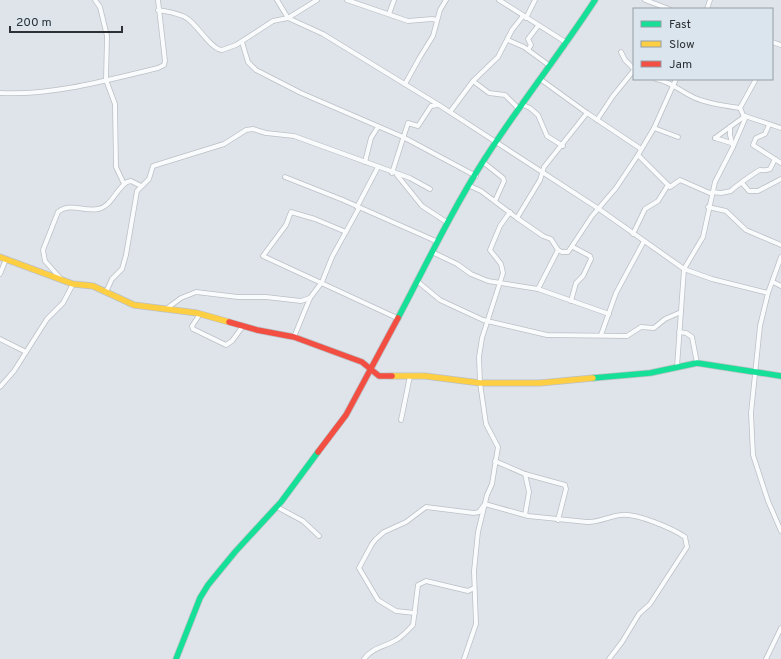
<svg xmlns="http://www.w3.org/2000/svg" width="781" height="659" font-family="Overpass,sans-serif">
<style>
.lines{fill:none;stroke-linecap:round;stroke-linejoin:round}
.street-casing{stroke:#bcc0c5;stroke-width:5.5}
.fast-casing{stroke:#bcc0c5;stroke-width:7}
.slow-casing{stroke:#bcc0c5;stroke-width:7}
.jam-casing{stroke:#bcc0c5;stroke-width:7}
.street{stroke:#fafbfc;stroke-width:4}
.fast{stroke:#16e098;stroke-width:5.5}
.slow{stroke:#ffcf43;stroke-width:5.5}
.jam{stroke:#f24e42;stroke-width:5.5}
</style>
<rect width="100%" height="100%" fill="#dee4ea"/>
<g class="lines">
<defs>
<g id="street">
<path d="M95,0l5,7 7,29 -1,44 9,24 1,63 8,17"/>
<path d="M277,0l11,18 35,16 116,71 160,104 85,60 28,10 56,14"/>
<path d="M347,0l61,21 24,-2 5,1"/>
<path d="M499,0l68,43"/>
<path d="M645,0l24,9"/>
<path d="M707,9l3,-9"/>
<path d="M158,10c10,2 22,3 30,9 10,7 23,30 34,31l14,-5 37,-24 15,-3 29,-18"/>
<path d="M389,14l5,-14"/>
<path d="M526,18l9,-18"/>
<path d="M508,40l16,7 26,19"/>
<path d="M242,42l6,20 8,8 45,23 102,44 73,39"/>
<path d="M772,42l9,3"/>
<path d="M528,50l3,-5 -3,-6 10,-13"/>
<path d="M621,52l4,8 9,9"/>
<path d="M540,79l47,34 54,36"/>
<path d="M656,79c16,3 25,13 39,19 14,6 31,8 45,10"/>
<path d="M473,81l16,12 16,2 13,13"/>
<path d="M405,84l15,-27 13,-21 7,-26 6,-10"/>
<path d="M0,93c51,3 108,-13 158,-25l6,-3 1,-4 -7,-61"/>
<path d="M521,104l9,4 8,7 9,21 16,10"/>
<path d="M740,108l16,-29"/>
<path d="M450,112l23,-31 25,-24 14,-27 11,-14"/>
<path d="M597,120l16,-24 21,-26"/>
<path d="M769,125l-4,9 -9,4 -3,7 28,18"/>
<path d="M654,128l24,9"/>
<path d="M715,138l30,-22 36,12"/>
<path d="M715,138l16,5"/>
<path d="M733,147l12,-28 -5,-11"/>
<path d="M638,155l32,32 10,-7 32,14"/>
<path d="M365,162l6,-24 7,-11"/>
<path d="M483,162l20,16 1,3 -9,20"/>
<path d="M392,173l16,-50 10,3 13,-20 8,-1"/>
<path d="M397,175l25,31 26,17"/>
<path d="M285,177l58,23 95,42"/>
<path d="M742,183l7,8h9l23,-12"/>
<path d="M470,186l11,5 36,27 26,18 8,3 7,11 4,2h6l24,-36 24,-28 22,-33 16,-27 22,-49"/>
<path d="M712,192l9,1 10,-2c2,-3 26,-20 29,-21 4,0 6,1 10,-1l5,-10"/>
<path d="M357,207l21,-40"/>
<path d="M708,207l18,4 20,19 35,15"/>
<path d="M517,218l23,-38 4,-13 43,-54"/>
<path d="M346,232l-31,-13 -24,-7 -5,13 -23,31 134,62"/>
<path d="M633,234l12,-25 13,-8 10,-16"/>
<path d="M432,252l25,12 14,10 17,7 50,8 71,25"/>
<path d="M781,257l-13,36 -8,33 -9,87 2,42 15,46 13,30"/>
<path d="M0,274l6,-15"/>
<path d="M61,279l-16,-18 -2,-11 15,-38c12,-10 26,0 40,-3 13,-2 18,-20 29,-27l4,-1 10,5"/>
<path d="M417,281l23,19 43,20 64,15 80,1 14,-9 13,1 11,-9 16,-7"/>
<path d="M773,282l8,4"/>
<path d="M538,289l20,-39"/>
<path d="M106,292l6,-13 10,-10 4,-14 11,-64 12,-12 4,-13 71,-22 22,-14 7,-1 13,4 28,3 116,42 20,11"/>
<path d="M571,301l5,-18 7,-7 8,-17 -1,-3 -17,-9"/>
<path d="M166,309l15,-11 15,-6 42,5h28l35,4 9,-3"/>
<path d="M200,314l-8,12 1,3 33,16 6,-4 11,-15"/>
<path d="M679,332l7,1 6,4 5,26"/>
<path d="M601,335l15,-42 28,-52"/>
<path d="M294,337l16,-39 12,-16 10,-25 27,-49"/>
<path d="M0,339l26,13"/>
<path d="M677,367l7,-98 19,-32 12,-55 18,-35 -3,-12v-8"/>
<path d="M0,387l14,-16 33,-52 16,-16 10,-19"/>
<path d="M401,420l9,-44"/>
<path d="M495,461l30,13 40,11 1,4 -8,31"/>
<path d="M485,504l43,12 59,6c11,1 23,-6 34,-7 15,-2 51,13 64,22l2,10 -37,57 -11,10 -17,28 -13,17"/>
<path d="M277,507l26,14 16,15"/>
<path d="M525,515l4,-23 -4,-18"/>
<path d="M415,613l-19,-2 -18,-11 -19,-32 13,-24 4,-5 8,-7 22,-10 20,-15 48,6 5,-1 5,-7"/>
<path d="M364,659c9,-12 21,-12 32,-19 6,-3 12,-10 17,-15l5,-40 8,-4 42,10 6,-3"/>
<path d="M464,659l12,-35 -2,-53 4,-39 9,-37 5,-11 6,-37 -12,-23 -6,-41 -1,-26 3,-19 21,-65 -2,-9 -11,-14 10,-24 10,-14"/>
<path d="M766,659l15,-31"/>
</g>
<g id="fast">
<path d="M398,318c28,-53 54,-108 86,-158 35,-55 76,-106 111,-160"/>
<path d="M593,378l57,-5 47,-10 84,13"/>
<path d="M176,659l24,-61 8,-13 27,-33 46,-50 37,-50"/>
</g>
<g id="slow">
<path d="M0,257l73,27 20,2 41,19 63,8 32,9"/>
<path d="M392,376h33l55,7h60l53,-5"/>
</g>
<g id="jam">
<path d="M229,322l28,8 37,7 68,25 17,14h13"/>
<path d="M318,452l28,-37 52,-97"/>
</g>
</defs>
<use href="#street" class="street-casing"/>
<use href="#fast" class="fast-casing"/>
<use href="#slow" class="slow-casing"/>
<use href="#jam" class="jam-casing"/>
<use href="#street" class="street"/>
<use href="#fast" class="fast"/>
<use href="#slow" class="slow"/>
<use href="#jam" class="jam"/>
</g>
<rect x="633" y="8" width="140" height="72" fill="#dae5ee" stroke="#959da4"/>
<rect x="641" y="21" width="20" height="6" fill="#16e098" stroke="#959da4"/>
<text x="669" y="28" font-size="12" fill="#2d3135">Fast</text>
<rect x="641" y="41" width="20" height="6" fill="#ffcf43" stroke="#959da4"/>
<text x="669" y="48" font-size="12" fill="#2d3135">Slow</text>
<rect x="641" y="61" width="20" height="6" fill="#f24e42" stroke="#959da4"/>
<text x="669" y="68" font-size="12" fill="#2d3135">Jam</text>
<path d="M10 26v6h112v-6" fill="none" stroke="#2d3135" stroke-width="2"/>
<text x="16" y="26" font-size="12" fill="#2d3135" stroke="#dae5ee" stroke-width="3" paint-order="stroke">200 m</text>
</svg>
